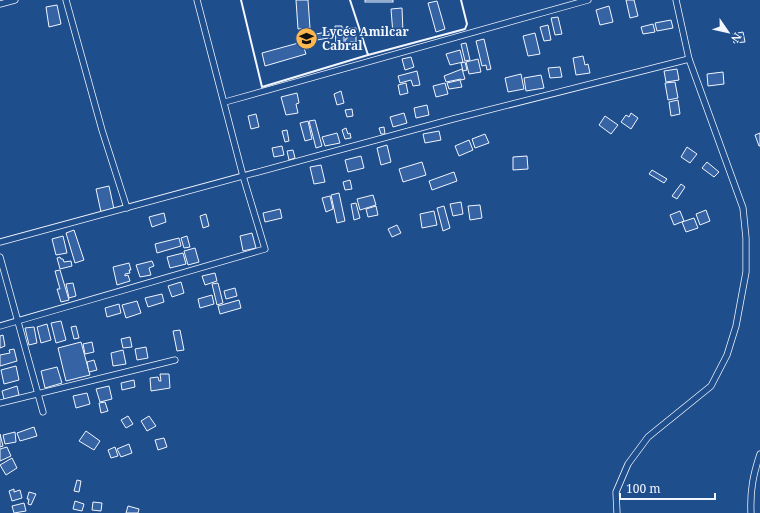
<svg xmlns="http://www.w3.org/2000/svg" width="760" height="513" font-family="'Noto Serif',serif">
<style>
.building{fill:#3563a3;stroke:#f2f6ff}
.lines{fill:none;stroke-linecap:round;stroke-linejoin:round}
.minor-casing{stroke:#f2f6ff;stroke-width:7}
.minor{stroke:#1f4e8c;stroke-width:5.5}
.wall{stroke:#f2f6ff;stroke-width:2}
.labels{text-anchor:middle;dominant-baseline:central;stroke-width:3;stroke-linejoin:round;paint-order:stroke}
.poi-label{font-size:12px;font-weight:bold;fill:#f2f6ff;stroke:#1f4e8c;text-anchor:start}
</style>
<rect width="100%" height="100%" fill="#1f4e8c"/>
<g class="building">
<path d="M296,0h12l2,28 -12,1z"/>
<rect x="365" y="0" width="28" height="2"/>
<path d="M626,0h8l4,16 -8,2z"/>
<path d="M437,1l8,28 -9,3 -8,-29z"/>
<path d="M57,5l4,19 -12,3 -3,-20z"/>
<path d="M609,6l4,16 -13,3 -4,-15z"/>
<path d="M402,8l1,25 -10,1 -2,-25z"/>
<path d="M558,17l4,17 -7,1 -4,-17z"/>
<path d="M671,20l2,8 -16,3 -2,-8z"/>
<path d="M653,24l2,8 -12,2 -2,-7z"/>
<path d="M548,25l3,15 -7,1 -4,-14z"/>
<path d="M335,26h7v3l14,-1v14h-6v4h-4l-1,-7h2v-4h-5h2v11l-8,1z"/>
<path d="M332,31l2,6 -17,3 -1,-6z"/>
<path d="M743,32l2,10 -11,1 -2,-9z"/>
<path d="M535,33l5,21 -12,2 -5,-20z"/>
<path d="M484,39l7,30 -4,1 -1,-5 -4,1 -6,-25z"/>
<path d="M302,42l4,12 -41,12 -3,-13z"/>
<path d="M466,43l4,17 -5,1 -4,-17z"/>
<path d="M460,50l3,12 -13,3 -4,-11z"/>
<path d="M583,56l2,9 3,-1 2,9 -14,2 -3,-17z"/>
<path d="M411,57l3,10 -9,3 -3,-11z"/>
<path d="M478,59l3,13 -12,2 -3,-12z"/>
<path d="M465,62l2,8 -4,1 -2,-8z"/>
<path d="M560,67l2,10 -12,1 -2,-10z"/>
<path d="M462,69l3,10 -4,1v-1l-15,3 -2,-6z"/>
<path d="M677,69l2,11 -13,2 -2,-11z"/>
<path d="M417,71l3,14 -7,1 -2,-6 -11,3 -2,-7z"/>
<path d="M723,72l1,12 -16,2 -1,-12z"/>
<path d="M521,74l3,15 -16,3 -3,-14z"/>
<path d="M541,75l3,13 -18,3 -2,-13z"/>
<path d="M460,80l2,7 -13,2 -2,-6z"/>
<path d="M675,82l3,16 -10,2 -3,-17z"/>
<path d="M406,83l2,10 -8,2 -2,-10z"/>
<path d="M445,83l3,11 -12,3 -3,-11z"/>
<path d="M341,91l3,12 -7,2 -3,-11z"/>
<path d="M297,93l2,10 -3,1 2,9 -12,2 -5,-18z"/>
<path d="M678,100l2,14 -9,2 -2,-14z"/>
<path d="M427,105l2,10 -13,3 -2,-10z"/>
<path d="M352,109l1,7 -6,1 -2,-7z"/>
<path d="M404,113l3,10 -14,4 -3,-10z"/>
<path d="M631,113l7,5 -7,11 -10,-7 5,-7 3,2z"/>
<path d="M256,114l3,13 -8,2 -3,-13z"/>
<path d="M605,116l13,9 -7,9 -12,-9z"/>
<path d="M315,120l7,26 -6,2 -7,-27z"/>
<path d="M308,121l4,18 -7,2 -5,-18z"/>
<path d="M384,127l1,7h-4l-2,-6z"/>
<path d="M346,128l2,6 2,-1 1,5 -6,1 -3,-9z"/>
<path d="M287,130l2,11 -4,1 -3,-11z"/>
<path d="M439,131l2,9 -16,3 -2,-9z"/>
<path d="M337,133l3,10 -15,3 -3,-9z"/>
<path d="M760,133v13h-1l-4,-11z"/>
<path d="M485,134l4,9 -14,5 -3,-9z"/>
<path d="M469,140l4,10 -14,6 -4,-10z"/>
<path d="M387,145l4,17 -10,3 -4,-17z"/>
<path d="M282,146l2,9 -10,2 -2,-9z"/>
<path d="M687,147l10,7 -7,9 -9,-6z"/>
<path d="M293,150l2,8 -6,2 -2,-9z"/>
<path d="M361,156l3,12 -16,4 -3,-12z"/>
<path d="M527,156l1,13 -15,1v-13z"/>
<path d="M422,162l4,13 -23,7 -4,-13z"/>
<path d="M707,162l12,10 -5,5 -12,-9z"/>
<path d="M321,165l4,17 -11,2 -4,-17z"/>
<path d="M652,170l15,9 -3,4 -15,-9z"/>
<path d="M454,172l3,9 -25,9 -3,-9z"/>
<path d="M350,180l2,9 -7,1 -2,-8z"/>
<path d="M681,184l4,3 -8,12 -5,-3z"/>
<path d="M109,186l5,23 -13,3 -5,-23z"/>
<path d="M339,193l6,28 -8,2 -6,-28z"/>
<path d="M373,195l3,10 -16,5 -3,-11z"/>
<path d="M330,196l3,13 -7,3 -4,-14z"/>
<path d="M461,202l2,12 -10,2 -3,-12z"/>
<path d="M356,203l4,15 -6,2 -3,-16z"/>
<path d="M480,205l2,13 -12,2 -2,-14z"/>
<path d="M376,206l2,9 -10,2 -2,-8z"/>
<path d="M444,206l6,22 -7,3 -6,-23z"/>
<path d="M280,209l2,9 -17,4 -2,-9z"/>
<path d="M706,210l4,11 -10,4 -4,-11z"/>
<path d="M434,211l3,14 -15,3 -2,-14z"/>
<path d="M680,211l4,10 -10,4 -4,-10z"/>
<path d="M164,213l2,9 -14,5 -3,-10z"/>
<path d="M206,214l3,12 -6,2 -3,-12z"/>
<path d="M694,218l4,10 -12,4 -4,-10z"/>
<path d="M397,225l4,8 -9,4 -4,-8z"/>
<path d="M74,230l10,30 -9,3 -9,-30z"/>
<path d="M252,233l4,15 -13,3 -3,-15z"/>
<path d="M63,236l4,17 -11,2 -4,-16z"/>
<path d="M187,236l3,11 -6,1 -3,-10z"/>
<path d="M179,238l2,8 -24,7 -2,-9z"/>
<path d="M195,248l4,14 -11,3 -4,-14z"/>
<path d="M183,253l3,11 -16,4 -3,-11z"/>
<path d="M60,257l1,2h2l1,3 7,-1 1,5 -12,3 -3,-11z"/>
<path d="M152,261l2,5 -5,2 2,7 -11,2 -4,-12z"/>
<path d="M129,263l2,7h-2l1,3 -5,1v2l3,-1 2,6 -13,4 -4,-18z"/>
<path d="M60,270l9,30 -8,2 -4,-13h3l-5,-18z"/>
<path d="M215,273l2,8 -12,4 -3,-9z"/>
<path d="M181,282l3,11 -12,4 -4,-11z"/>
<path d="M73,283l3,13 -7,2 -3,-14z"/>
<path d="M218,283l5,20 -6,2 -5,-21z"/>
<path d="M235,288l2,8 -11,3 -2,-8z"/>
<path d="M162,294l2,8 -16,5 -3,-9z"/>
<path d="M212,295l2,9 -14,4 -2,-9z"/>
<path d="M239,300l2,8 -21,6 -2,-8z"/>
<path d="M137,301l4,12 -15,5 -4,-13z"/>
<path d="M119,304l2,9 -14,4 -2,-9z"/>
<path d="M61,321l5,19 -10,3 -5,-20z"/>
<path d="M47,324l4,16 -10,3 -4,-16z"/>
<path d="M76,326l3,12 -5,1 -3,-12z"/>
<path d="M34,327l3,16 -8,2 -4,-17z"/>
<path d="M180,330l4,20 -7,1 -4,-20z"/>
<path d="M3,335l2,11 -5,2v-12z"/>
<path d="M130,337l2,10 -9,1 -2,-9z"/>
<path d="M81,342l9,33 -24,6 -8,-33z"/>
<path d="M92,342l2,10 -9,2 -2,-10z"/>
<path d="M146,347l2,11 -11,2 -2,-11z"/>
<path d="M14,349l3,12 -17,5v-11l10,-2 -1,-3z"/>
<path d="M123,350l3,14 -13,2 -2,-13z"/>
<path d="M94,360l3,10 -8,2 -2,-10z"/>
<path d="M16,366l3,14 -15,4 -3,-14z"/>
<path d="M57,367l5,16 -17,5 -4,-17z"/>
<path d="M160,374h9l1,14 -19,3 -1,-13 8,-1 1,4h2z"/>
<path d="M134,380l1,7 -13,3 -1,-7z"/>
<path d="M17,386l2,9 -15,4 -2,-8z"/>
<path d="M109,386l3,13 -12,3 -4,-13z"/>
<path d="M87,393l3,11 -14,4 -3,-12z"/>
<path d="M105,402l3,9 -7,2 -2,-10z"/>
<path d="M128,416l5,8 -7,4 -5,-8z"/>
<path d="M149,416l7,10 -9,5 -6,-10z"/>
<path d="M34,427l3,9 -17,5 -3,-8z"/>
<path d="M86,431l14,10 -6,9 -15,-9z"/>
<path d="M15,432l1,10 -11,2 -2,-9z"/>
<path d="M0,434l3,12 -3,1z"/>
<path d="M164,438l3,9 -9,3 -3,-10z"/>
<path d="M129,444l3,9 -11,4 -4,-8z"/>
<path d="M7,447l4,9 -11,5v-12z"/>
<path d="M115,447l3,9 -7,2 -3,-8z"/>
<path d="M12,458l5,10 -11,7 -6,-10z"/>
<path d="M77,480l4,1 -2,11 -5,-1z"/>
<path d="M14,489v3l6,-2 2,8 -10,3 -3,-10z"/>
<path d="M29,492l7,2 -5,11 -3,-1 1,-5h-2z"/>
<path d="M75,501l9,3 -2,7 -9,-2z"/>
<path d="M93,502l9,1 -1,8 -9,-1z"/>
<path d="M24,503l2,8 -12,2 -2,-7z"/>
<path d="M128,506l11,3 -1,4h-12z"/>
</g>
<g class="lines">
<defs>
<g id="minor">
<path d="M66,0l36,130 25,78"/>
<path d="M0,4l15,-4"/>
<path d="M225,102l363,-102"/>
<path d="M0,242l453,-123 236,-60"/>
<path d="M0,257l43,155"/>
<path d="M0,326l265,-77 -22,-73 -46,-176"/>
<path d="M0,403l175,-43"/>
<path d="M617,513l-1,-21 12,-28 20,-27 63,-51 16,-31 9,-29 10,-54v-34l-3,-30 -54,-149 -13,-59"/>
<path d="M751,513c-1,-22 2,-38 9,-59"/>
</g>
</defs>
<use href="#minor" class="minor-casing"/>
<use href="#minor" class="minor"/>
<g class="wall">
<path d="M241,0l21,87 106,-32 -18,-55"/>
<path d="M368,54v1l97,-26 2,-5 -6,-24"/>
</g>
</g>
<defs>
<symbol id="school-disc" viewBox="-11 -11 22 22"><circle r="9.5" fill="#ffb74d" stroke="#1f4e8c"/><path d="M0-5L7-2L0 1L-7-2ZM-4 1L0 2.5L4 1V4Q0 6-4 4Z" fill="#111"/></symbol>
</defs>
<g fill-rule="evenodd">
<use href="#school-disc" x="294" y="26" width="25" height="25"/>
</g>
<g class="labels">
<g class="poi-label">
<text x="322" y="31">Lycée Amilcar<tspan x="322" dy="14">Cabral</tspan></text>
</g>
</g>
<g transform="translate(728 32) rotate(124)" stroke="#1f4e8c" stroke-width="3" paint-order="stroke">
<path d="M0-3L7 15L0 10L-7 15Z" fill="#f2f6ff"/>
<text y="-6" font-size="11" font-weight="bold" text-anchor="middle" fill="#f2f6ff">N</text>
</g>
<path d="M620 493v6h95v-6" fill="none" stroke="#f2f6ff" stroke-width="2"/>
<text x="626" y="493" font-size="12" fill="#f2f6ff" stroke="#1f4e8c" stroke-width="3" paint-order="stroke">100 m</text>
</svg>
